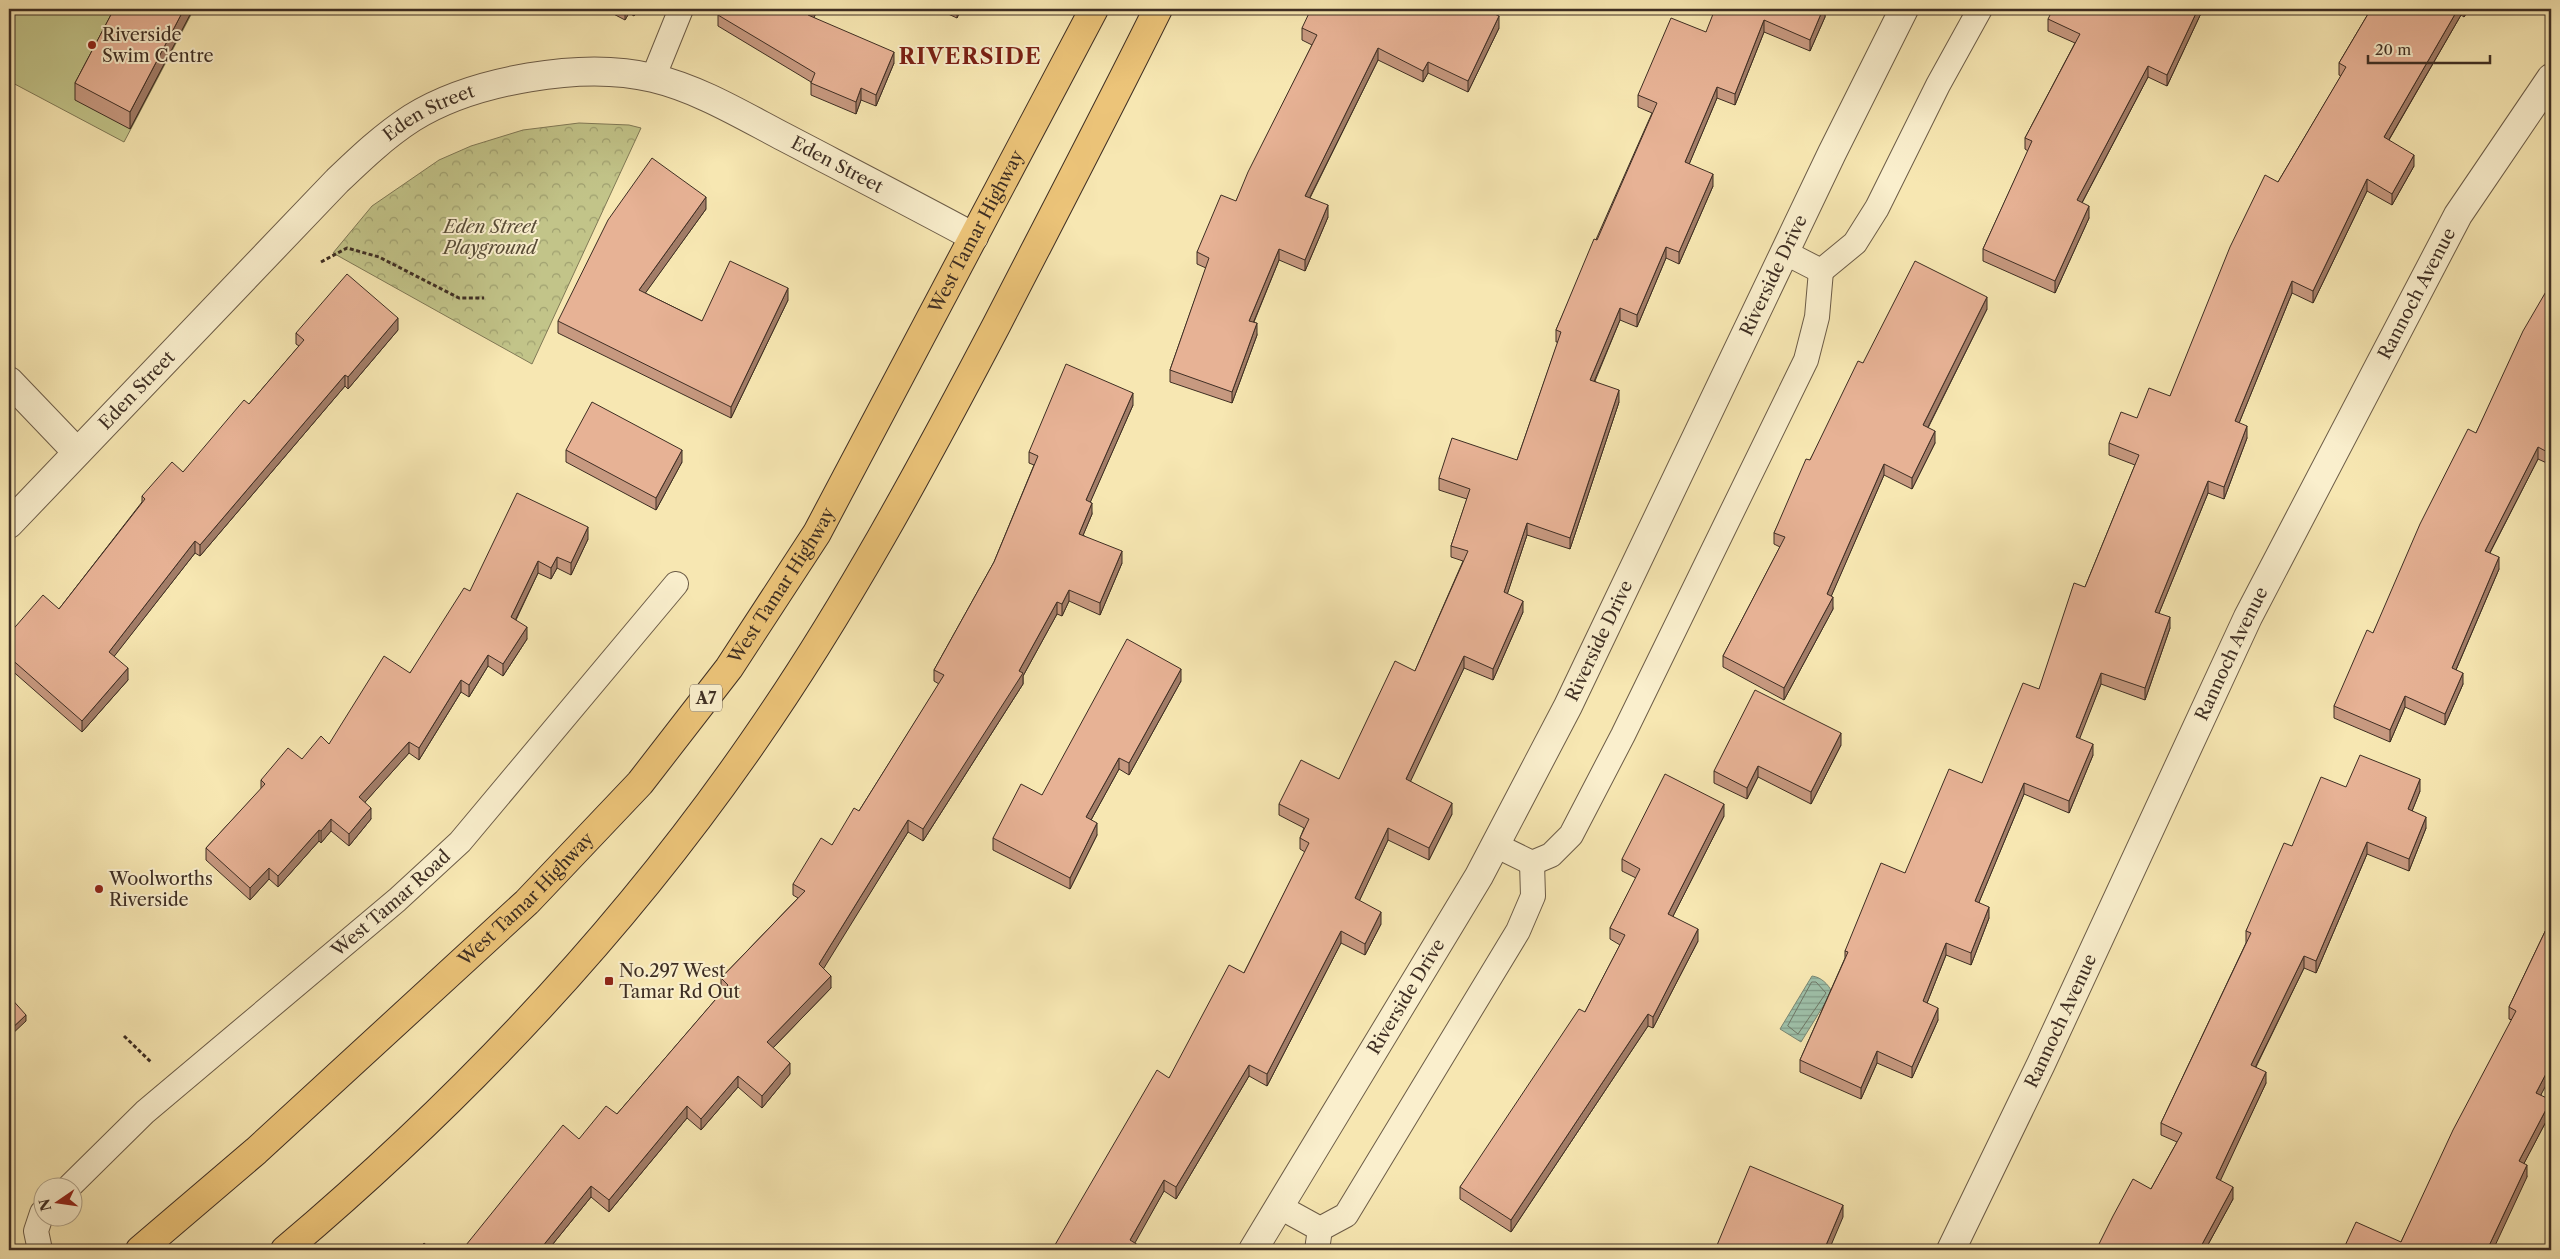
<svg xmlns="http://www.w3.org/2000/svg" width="2560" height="1259" font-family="'Libre Caslon Text',serif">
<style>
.forest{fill:url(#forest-crowns);stroke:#807956}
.garden{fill:#c2c489;stroke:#807956}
.water{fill:url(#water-rules);stroke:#788673}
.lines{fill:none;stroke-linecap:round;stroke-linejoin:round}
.shore{stroke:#6e7766;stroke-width:1}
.service-casing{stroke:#6c5c47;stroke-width:26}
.minor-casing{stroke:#6c5c47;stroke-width:30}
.trunk-casing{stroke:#3e2e23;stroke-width:30}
.path{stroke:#3e2e23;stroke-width:3;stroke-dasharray:4 2.5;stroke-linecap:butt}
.service{stroke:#faefcd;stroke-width:24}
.minor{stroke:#faefcd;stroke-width:28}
.trunk{stroke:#ecc479;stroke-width:28}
.wall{fill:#c79980;stroke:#3e2e23}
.shaded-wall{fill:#a27d68;stroke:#3e2e23}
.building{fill:#e7b295;stroke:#3e2e23}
.poi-dot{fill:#8f2418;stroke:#faefcd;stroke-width:2}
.labels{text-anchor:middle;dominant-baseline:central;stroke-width:4;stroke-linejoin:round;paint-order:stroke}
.shield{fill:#faefcd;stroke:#766856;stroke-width:1}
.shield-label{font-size:16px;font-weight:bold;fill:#3e2e23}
.poi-label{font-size:18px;fill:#3e2e23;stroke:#faefcd;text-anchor:start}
.street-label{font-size:18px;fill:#3e2e23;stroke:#faefcd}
.park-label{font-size:18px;font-style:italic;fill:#584c37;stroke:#faefcd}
.district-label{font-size:22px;font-weight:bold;letter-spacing:1px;fill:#7a1f14;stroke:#faefcd}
</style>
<defs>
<pattern id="forest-crowns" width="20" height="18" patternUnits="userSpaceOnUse" patternTransform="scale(1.25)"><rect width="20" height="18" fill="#c2c489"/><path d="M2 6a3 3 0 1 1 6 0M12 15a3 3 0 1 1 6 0" fill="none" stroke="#9fa070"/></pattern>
<pattern id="water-rules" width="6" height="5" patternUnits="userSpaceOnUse" patternTransform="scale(1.25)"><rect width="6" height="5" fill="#9ec0a9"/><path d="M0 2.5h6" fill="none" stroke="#829c89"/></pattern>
</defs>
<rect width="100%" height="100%" fill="#f7e7b2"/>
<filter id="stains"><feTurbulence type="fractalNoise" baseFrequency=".004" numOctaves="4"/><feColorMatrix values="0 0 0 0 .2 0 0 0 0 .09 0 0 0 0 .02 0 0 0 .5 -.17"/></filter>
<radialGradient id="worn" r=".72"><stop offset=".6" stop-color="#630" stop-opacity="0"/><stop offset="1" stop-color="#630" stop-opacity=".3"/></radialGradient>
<path class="forest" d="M579,123l50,2 12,3 -109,236 -199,-111 39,-47 67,-46 32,-14 52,-16z"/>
<path class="garden" d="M9,9h185l-70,133 -115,-61z"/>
<path class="water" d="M1812,976c9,1 16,8 20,16l-31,50 -21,-13z"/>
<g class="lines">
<path class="shore" d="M1812,982h4l10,11 -28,41 -10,-8z"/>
<defs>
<g id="service">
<path d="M653,78l28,-69"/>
<path d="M1784,252l37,19 34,-28 22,-35 61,-123 42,-76"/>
<path d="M1495,845l37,18 19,-8 20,-20 52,-100 183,-375 11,-43 4,-46"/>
<path id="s1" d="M70,1186l75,-74 252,-212 63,-58 216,-258"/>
<path d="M1280,1207l40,22 26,-14 172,-284 15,-35 -1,-33"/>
<path d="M40,1250l-4,-19 6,-18"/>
<path d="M1317,1250l3,-21"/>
</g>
<g id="minor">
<path d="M9,381l68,71"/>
<path id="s2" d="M9,524l328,-343c23,-22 47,-45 75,-63 61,-38 171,-57 241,-40 46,11 89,37 131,59 63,33 127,66 190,100"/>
<path id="s3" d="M1253,1250l226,-374 89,-170 264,-553 72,-144"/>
<path id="s4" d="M1951,1250l90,-186 207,-447 210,-402 93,-137"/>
</g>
<g id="trunk">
<path id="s5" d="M140,1250l116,-99 271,-249 113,-119 89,-115 88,-135 277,-524"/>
<path d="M285,1250c176,-149 336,-317 468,-508 92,-132 169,-275 244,-418 54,-105 109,-210 161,-315"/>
</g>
</defs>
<use href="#service" class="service-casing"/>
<use href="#minor" class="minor-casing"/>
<use href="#trunk" class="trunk-casing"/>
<g class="path">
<path d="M321,262l26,-14 32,9 80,41h25"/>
<path d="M124,1036l28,27"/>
</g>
<use href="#service" class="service"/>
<use href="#minor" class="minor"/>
<use href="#trunk" class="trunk"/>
</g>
<g class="wall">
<path d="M114,9h79l-63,120 -55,-29v-17z"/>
<path d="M604,9h34l-4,7 -5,-3 -4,7z"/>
<path d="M721,9h98l-6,8 81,46 -18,43 -15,-6 -5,14 -45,-19v-13l-93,-56v-11z"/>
<path d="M937,9h24l-4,9z"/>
<path d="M1825,9v8l-15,34 -46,-19 -29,73 -18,-7 -28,66 24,22 -34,78 -13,-6 -29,69 -17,-7 -25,61 24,21 -49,147 -43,-14 -20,59 16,18 -30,68 -29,-12 -54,113 42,33 -23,46 -41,-20 -29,61 22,23 -16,31 -24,-12 -74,143 -18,-10 -73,123 -12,-8 -30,52 -82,7 117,-172 75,-105 61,-121 -5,-3v-11l4,-10 -25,-13v-11l60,-25 76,-108 48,-110 -12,-4v-11l16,-47 -28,-9v-12l78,-18 41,-118h-2v-12l96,-217 -14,-6v-12l68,-63z"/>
<path d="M2203,9l-36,77 -19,-9 -66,126 7,15 -34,75 -72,-32v-12l45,-98 -3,-2v-11l50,-95 -27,-12v-12z"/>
<path d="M2371,9h98l-5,8 -3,-2 -72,125 25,26 -22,39 -25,-14 -54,112 -21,-10 -53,130 8,15 -23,61 -16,-6 -49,120 11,15 -25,72 -44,-16 -22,54 14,17 -24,58 -45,-19 -45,108 10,16 -18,47 -25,-10 -19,48 11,17 -26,58 -35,-15 -16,36 -61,-27v-12l45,-102v-7l60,-78 77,-90 57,-94 46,-102 50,-122 -26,-10v-12l28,-25 33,-22 108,-214 63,-106 -2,-1v-12z"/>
<path d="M1302,28h197l-31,64 -40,-19 -5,9 -45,-22 -68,138 18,19 -23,54 -26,-11 -25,62 3,13 -25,68 -62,-21v-12l36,-102 -9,-4v-12l39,-51 76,-156 -10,-5z"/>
<path d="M706,209l-61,84 57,28 86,-21 -57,118 -173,-85v-12z"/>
<path d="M2551,283v182l-13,-6 -48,94 9,16 -43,101 7,14 -18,41 -40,-18 -15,35 -56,-24v-12l39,-73 103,-200z"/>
<path d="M1987,309l-59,119 7,15 -23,46 -28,-14 -53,121 2,13 -49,91 -61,-33v-11l57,-109 -6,-3v-11l36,-73 53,-97z"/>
<path d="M398,330l-50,59 -3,-3 -145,170 -5,-3 -81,103 14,24 -46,52 -73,-64v-34l50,-25 83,-107v-6l41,-24 66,-68 50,-58 -3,-2v-11z"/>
<path d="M1133,405l-43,97 2,12 -9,21 39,28 -22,52 -31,-14 -7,15 -5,-2 -34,62v8l-100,157 -15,-9 -85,136 8,20 -58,60 17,26 -28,34 -24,-21 -37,43 -14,-12 -78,94 -18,-15 -43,53h-86l117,-111 38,-25 106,-123 -2,-1v-12l77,-80 -5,-3v-11l39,-39 27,-34 80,-127 -5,-3v-11l60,-108 40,-97 -5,-2v-11z"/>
<path d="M566,450l116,12 -26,48 -90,-48z"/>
<path d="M588,539l-17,36 -14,-7 -6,11 -13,-6 -22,47 11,19 -24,37 -15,-10 -19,31 -8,-5 -42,68 -10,-7 -44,49 6,17 -22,27 -18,-15 -10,12 -2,-2 -41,46 -9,-8 -19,21 -44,-40v-12l55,-59v-9l41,-21 27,-15 81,-71 60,-82z"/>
<path d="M1181,681l-52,94 -10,-6 -28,51 6,15 -27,54 -77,-39v-12l49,-43z"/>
<path d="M1841,745l-30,59 -53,-27 -11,22 -33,-16v-12z"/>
<path d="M2346,787l74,4 -8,20 14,17 -17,43 -42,-17 -51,119 -12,-5 -48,99 10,16 -46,97 13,19 -28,51h-109l55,-61 26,-47 -16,-7v-12l85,-180v-12l46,-85z"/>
<path d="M1724,816l-51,100 25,25 -45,87 -5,-2 -137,206 -51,-33v-12l125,-175 35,-67 -10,-6v-11l26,-50 -14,-7v-12z"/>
<path d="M2551,919l-10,176 10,17 -27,51 3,14 -126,65 111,-222 -3,-1v-12z"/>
</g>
<g class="shaded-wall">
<path d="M184,9h9l-63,120v-17z"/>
<path d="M625,9h4v4l-4,7z"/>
<path d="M634,9h4l-4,7z"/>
<path d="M812,9h7l-11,18v-12z"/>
<path d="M957,9h4l-4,9z"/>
<path d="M1823,9h2v8l-15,34v-11z"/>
<path d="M2198,9h5l-36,77v-11z"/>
<path d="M2458,9h3v6l-77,133v-11z"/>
<path d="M2464,9h5l-5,8z"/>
<path d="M1499,16v12l-31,64v-11z"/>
<path d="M1764,20v12l-29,73v-11z"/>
<path d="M1378,48v12l-73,147v-11z"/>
<path d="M894,52v11l-18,43v-11z"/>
<path d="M1428,62v11l-5,9v-11z"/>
<path d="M2148,66v11l-71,135v-12z"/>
<path d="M1717,87v11l-32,76v-12z"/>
<path d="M861,88v12l-5,14v-12z"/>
<path d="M2414,155v11l-22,39v-11z"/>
<path d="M1713,174v12l-34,78v-12z"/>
<path d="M2367,179v12l-54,112v-12z"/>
<path d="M706,197v12l-67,93v-12z"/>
<path d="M1328,205v12l-23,54v-11z"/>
<path d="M2089,206v12l-34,75v-12z"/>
<path d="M1666,247v11l-29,69v-12z"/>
<path d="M1279,249v11l-30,73v-12z"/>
<path d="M2292,281v12l-57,140v-12z"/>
<path d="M788,288v12l-57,118v-11z"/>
<path d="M1987,297v12l-64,128v-12z"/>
<path d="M1620,308v12l-30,71v-11z"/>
<path d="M398,318v12l-50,59v-12z"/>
<path d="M1257,323v12l-25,68v-11z"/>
<path d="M345,375v11l-145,170v-11z"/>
<path d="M1619,390v12l-49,147v-11z"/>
<path d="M1133,393v12l-47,107v-12z"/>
<path d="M2247,426v12l-23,61v-12z"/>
<path d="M1935,431v12l-23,46v-11z"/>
<path d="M2538,447v12l-53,103v-11z"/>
<path d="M682,450v12l-26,48v-12z"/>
<path d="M1884,464v11l-57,131v-12z"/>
<path d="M2208,481v12l-53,130v-11z"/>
<path d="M1092,503v11l-13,31v-11z"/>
<path d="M1527,523v12l-23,69v-12z"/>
<path d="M588,527v12l-17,36v-12z"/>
<path d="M195,541v12l-86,110v-11z"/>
<path d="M1122,551v12l-22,52v-12z"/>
<path d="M557,557v11l-6,11v-11z"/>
<path d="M2499,557v12l-47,110v-11z"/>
<path d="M538,561v12l-27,56v-12z"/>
<path d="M1069,590v11l-7,15v-12z"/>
<path d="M1833,597v12l-49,91v-12z"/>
<path d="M1523,601v11l-30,68v-11z"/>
<path d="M1057,602v12l-34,62v8l-100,157v-12l96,-158z"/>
<path d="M2170,617v11l-25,72v-12z"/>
<path d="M527,627v12l-24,37v-12z"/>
<path d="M488,655v11l-19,31v-12z"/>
<path d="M1464,656v12l-58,123v-12z"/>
<path d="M128,668v12l-46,52v-11z"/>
<path d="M1181,669v12l-52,94v-12z"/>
<path d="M2101,673v11l-25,64v-11z"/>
<path d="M2463,673v11l-18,41v-11z"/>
<path d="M461,680v12l-42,68v-12z"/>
<path d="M2405,696v11l-15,35v-12z"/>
<path d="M1841,733v12l-30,59v-12z"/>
<path d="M409,742v11l-50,56v-12z"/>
<path d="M2093,744v11l-24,58v-12z"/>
<path d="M1119,758v11l-33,60v-12z"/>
<path d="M1758,766v11l-11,22v-11z"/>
<path d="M2420,779v12l-12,30v-12z"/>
<path d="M2024,783v11l-49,118v-11z"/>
<path d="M1452,803v11l-23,46v-12z"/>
<path d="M1724,804v12l-56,110v-12z"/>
<path d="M371,808v11l-22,27v-12z"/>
<path d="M2426,817v11l-17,43v-12z"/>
<path d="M331,819v12l-10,12v-12z"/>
<path d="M908,820v12l-89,144v-12z"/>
<path d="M1097,823v12l-27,54v-11z"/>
<path d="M1388,828v12l-33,70v-12z"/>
<path d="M319,830v11l-41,46v-11z"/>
<path d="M2367,842v12l-51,119v-12z"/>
<path d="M269,868v11l-19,21v-12z"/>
<path d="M1989,907v11l-18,47v-12z"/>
<path d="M1381,912v12l-16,31v-11z"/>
<path d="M1698,929v12l-45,87v-11z"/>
<path d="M1341,931v12l-74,143v-12z"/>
<path d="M1946,943v12l-23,58v-12z"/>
<path d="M2304,956v12l-53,108v-11z"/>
<path d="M831,976v12l-64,66v-12z"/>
<path d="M1938,1008v12l-26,58v-11z"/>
<path d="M1648,1014v12l-137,206v-12z"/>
<path d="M26,1015v6l-17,16v-6z"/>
<path d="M1877,1051v12l-16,36v-11z"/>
<path d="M790,1063v11l-28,34v-12z"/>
<path d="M2551,1064v12l-15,28v-11z"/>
<path d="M1249,1065v11l-73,123v-12z"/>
<path d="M2266,1072v11l-50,107v-12z"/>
<path d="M738,1076v11l-37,43v-11z"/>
<path d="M2551,1100v12l-32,61v-12z"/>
<path d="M687,1106v12l-78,94v-12z"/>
<path d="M2527,1165v12l-34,73h-6z"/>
<path d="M1164,1180v11l-33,59 -1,-10z"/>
<path d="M591,1186v11l-43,53h-6v-3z"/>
<path d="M2233,1187v12l-28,51h-6z"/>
<path d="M1843,1205v12l-14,33h-5z"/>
</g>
<g class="building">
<path d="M114,9h70l-54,103 -55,-29z"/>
<path d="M721,9h91l-4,6 86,37 -18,43 -15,-7 -5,14 -45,-19 4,-10 -97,-58z"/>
<path d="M1311,9h173l15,7 -31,65 -40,-19 -5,9 -45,-23 -73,148 23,9 -23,55 -26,-11 -30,72 8,2 -25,69 -62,-22 39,-112 -12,-6 24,-57 15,6 12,-29 69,-137 -15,-7z"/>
<path d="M1715,9h108l-13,31 -46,-20 -29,74 -18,-7 -32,75 28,12 -34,78 -13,-5 -29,68 -17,-7 -30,72 29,10 -49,148 -43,-15 -23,69 19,9 -30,68 -29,-13 -58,123 46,24 -23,45 -41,-20 -33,70 26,14 -16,32 -24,-13 -74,143 -18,-9 -73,122 -12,-7 -34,60 16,10h-94l105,-180 12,8 60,-113 15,8 65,-130 -9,-5 9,-19 -30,-15 22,-44 38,19 56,-118 20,10 53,-120 -17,-5 19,-57 -31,-11 13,-40 65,22 44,-128 -5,-2 38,-91 3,1 60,-137 -19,-8 33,-77 35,14z"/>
<path d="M2053,9h145l-31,66 -19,-9 -71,134 12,6 -34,75 -72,-32 49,-108 -7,-3 55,-104 -32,-15z"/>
<path d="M2371,9h87l-74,128 30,18 -22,39 -25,-15 -54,112 -21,-10 -57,140 12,5 -23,61 -16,-6 -53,131 15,5 -25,71 -44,-15 -25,64 17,7 -24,57 -45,-18 -49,118 14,6 -18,46 -25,-10 -23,58 15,7 -26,59 -35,-16 -16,37 -61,-28 48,-108 -3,-1 36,-88 24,10 44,-104 33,14 41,-100 16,6 35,-106 11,4 54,-132 -30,-12 12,-31 16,6 12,-30 21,8 60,-149 35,-72 13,7 68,-115 -7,-4z"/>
<path d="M652,158l54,39 -67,93 63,31 28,-60 58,27 -57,119 -173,-86 50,-101z"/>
<path d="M1915,261l72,36 -64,128 12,6 -23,47 -28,-14 -57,130 6,3 -49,91 -61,-32 62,-119 -11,-4 32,-74 4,1 48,-99 5,2z"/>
<path d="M347,274l51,44 -50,59 -3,-2 -145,170 -5,-4 -86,111 19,16 -46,53 -73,-64v-23l34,-39 16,14 86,-110 -3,-3 30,-34 11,10 61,-72 5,4 55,-64 -8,-7z"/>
<path d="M2551,283v171l-13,-7 -53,104 14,6 -47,111 11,5 -18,41 -40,-18 -15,34 -56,-24 33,-76 6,3 47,-109 48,-95 8,4 47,-102z"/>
<path d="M1066,364l67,29 -47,107 6,3 -13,31 43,17 -22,52 -31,-13 -7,14 -5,-2 -38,69 4,2 -100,156 -15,-9 -89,144 12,12 -64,66 23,21 -28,33 -24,-20 -37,43 -14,-13 -78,94 -18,-14 -49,61 4,3h-84l101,-125 16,14 27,-33 11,8 111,-129 -7,-7 84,-87 -12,-7 28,-46 11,7 22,-37 5,3 85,-136 -10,-5 60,-108 44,-106 -9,-4z"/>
<path d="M592,402l90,48 -26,48 -90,-48z"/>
<path d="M517,493l71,34 -17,36 -14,-6 -6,11 -13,-7 -27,56 16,10 -24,37 -15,-9 -19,30 -8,-5 -42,68 -10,-6 -50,55 12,11 -22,26 -18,-15 -10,12 -2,-1 -41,46 -9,-8 -19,20 -44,-40 59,-64 -4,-4 27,-32 14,11 19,-23 8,8 55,-88 26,17 54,-85 6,3z"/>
<path d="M1127,639l54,30 -52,94 -10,-5 -33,59 11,6 -27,55 -77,-40 28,-54 21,11z"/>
<path d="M1755,690l86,43 -30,59 -53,-26 -11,22 -33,-17z"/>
<path d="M2360,755l60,24 -12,30 18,8 -17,42 -42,-17 -51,119 -12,-5 -53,109 15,7 -50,106 17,9 -34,63h-103l17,-34 20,-37 18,10 31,-56 -21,-10 90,-190 -5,-2 38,-88 8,3 29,-69 25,10z"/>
<path d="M1665,774l59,30 -56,110 30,15 -45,88 -5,-3 -137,206 -51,-33 119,-178 6,3 40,-77 -15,-7 30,-59 -18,-10z"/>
<path d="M2551,919v145l-15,29 15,7 -32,61 8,4 -40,85h-144l13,-28 45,20 52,-112 63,-119 -7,-4z"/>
<path d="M9,996l17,19 -17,16z"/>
<path d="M1750,1166l93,39 -19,45h-109z"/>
<path d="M424,1243l8,7h-14z"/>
</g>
<g class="poi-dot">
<circle cx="92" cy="45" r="5"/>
<circle cx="99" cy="889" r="5"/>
<rect x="604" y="976" width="10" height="10" rx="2.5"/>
</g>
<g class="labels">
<rect class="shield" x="690" y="684.5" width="32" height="27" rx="4"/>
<g class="shield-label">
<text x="706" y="698">A7</text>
</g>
<g class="poi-label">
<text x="102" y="35">Riverside<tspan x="102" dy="21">Swim Centre</tspan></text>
<text x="109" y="879">Woolworths<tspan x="109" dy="21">Riverside</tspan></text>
<text x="619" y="971">No.297 West<tspan x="619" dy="21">Tamar Rd Out</tspan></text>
</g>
<g class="street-label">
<text stroke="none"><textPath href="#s2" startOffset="590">Eden Street</textPath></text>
<text stroke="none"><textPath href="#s2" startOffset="1026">Eden Street</textPath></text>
<text stroke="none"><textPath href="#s5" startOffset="1332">West Tamar Highway</textPath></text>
<text stroke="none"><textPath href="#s3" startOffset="1106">Riverside Drive</textPath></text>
<text stroke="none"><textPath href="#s4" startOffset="1064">Rannoch Avenue</textPath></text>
<text stroke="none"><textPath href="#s2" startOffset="185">Eden Street</textPath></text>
<text stroke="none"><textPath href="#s5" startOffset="928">West Tamar Highway</textPath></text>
<text stroke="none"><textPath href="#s3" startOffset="701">Riverside Drive</textPath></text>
<text stroke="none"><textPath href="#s4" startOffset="659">Rannoch Avenue</textPath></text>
<text stroke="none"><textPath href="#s5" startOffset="522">West Tamar Highway</textPath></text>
<text stroke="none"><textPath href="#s1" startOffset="428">West Tamar Road</textPath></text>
<text stroke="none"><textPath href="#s3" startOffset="296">Riverside Drive</textPath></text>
<text stroke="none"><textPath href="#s4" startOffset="254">Rannoch Avenue</textPath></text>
</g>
<g class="park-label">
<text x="490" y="227">Eden Street<tspan x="490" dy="21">Playground</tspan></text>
</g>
<g class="district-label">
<text x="970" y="56">RIVERSIDE</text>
</g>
</g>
<rect width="2560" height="1259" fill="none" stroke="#f7e7b2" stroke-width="30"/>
<rect x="10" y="10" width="2540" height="1239" fill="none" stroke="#3e2e23" stroke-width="2.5"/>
<rect x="15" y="15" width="2530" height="1229" fill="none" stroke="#3e2e23"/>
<g transform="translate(58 1202) rotate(257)"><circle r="24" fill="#faefcd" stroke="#afa289"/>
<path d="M0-4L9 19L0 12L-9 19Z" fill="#8f2418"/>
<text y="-8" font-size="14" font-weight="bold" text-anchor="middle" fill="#3e2e23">N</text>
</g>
<path d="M2368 55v8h122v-8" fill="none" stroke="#3e2e23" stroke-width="2.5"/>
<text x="2375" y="55" font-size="15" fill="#3e2e23" stroke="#faefcd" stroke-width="4" paint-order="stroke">20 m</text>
<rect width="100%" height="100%" filter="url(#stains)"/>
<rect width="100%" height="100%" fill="url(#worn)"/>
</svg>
